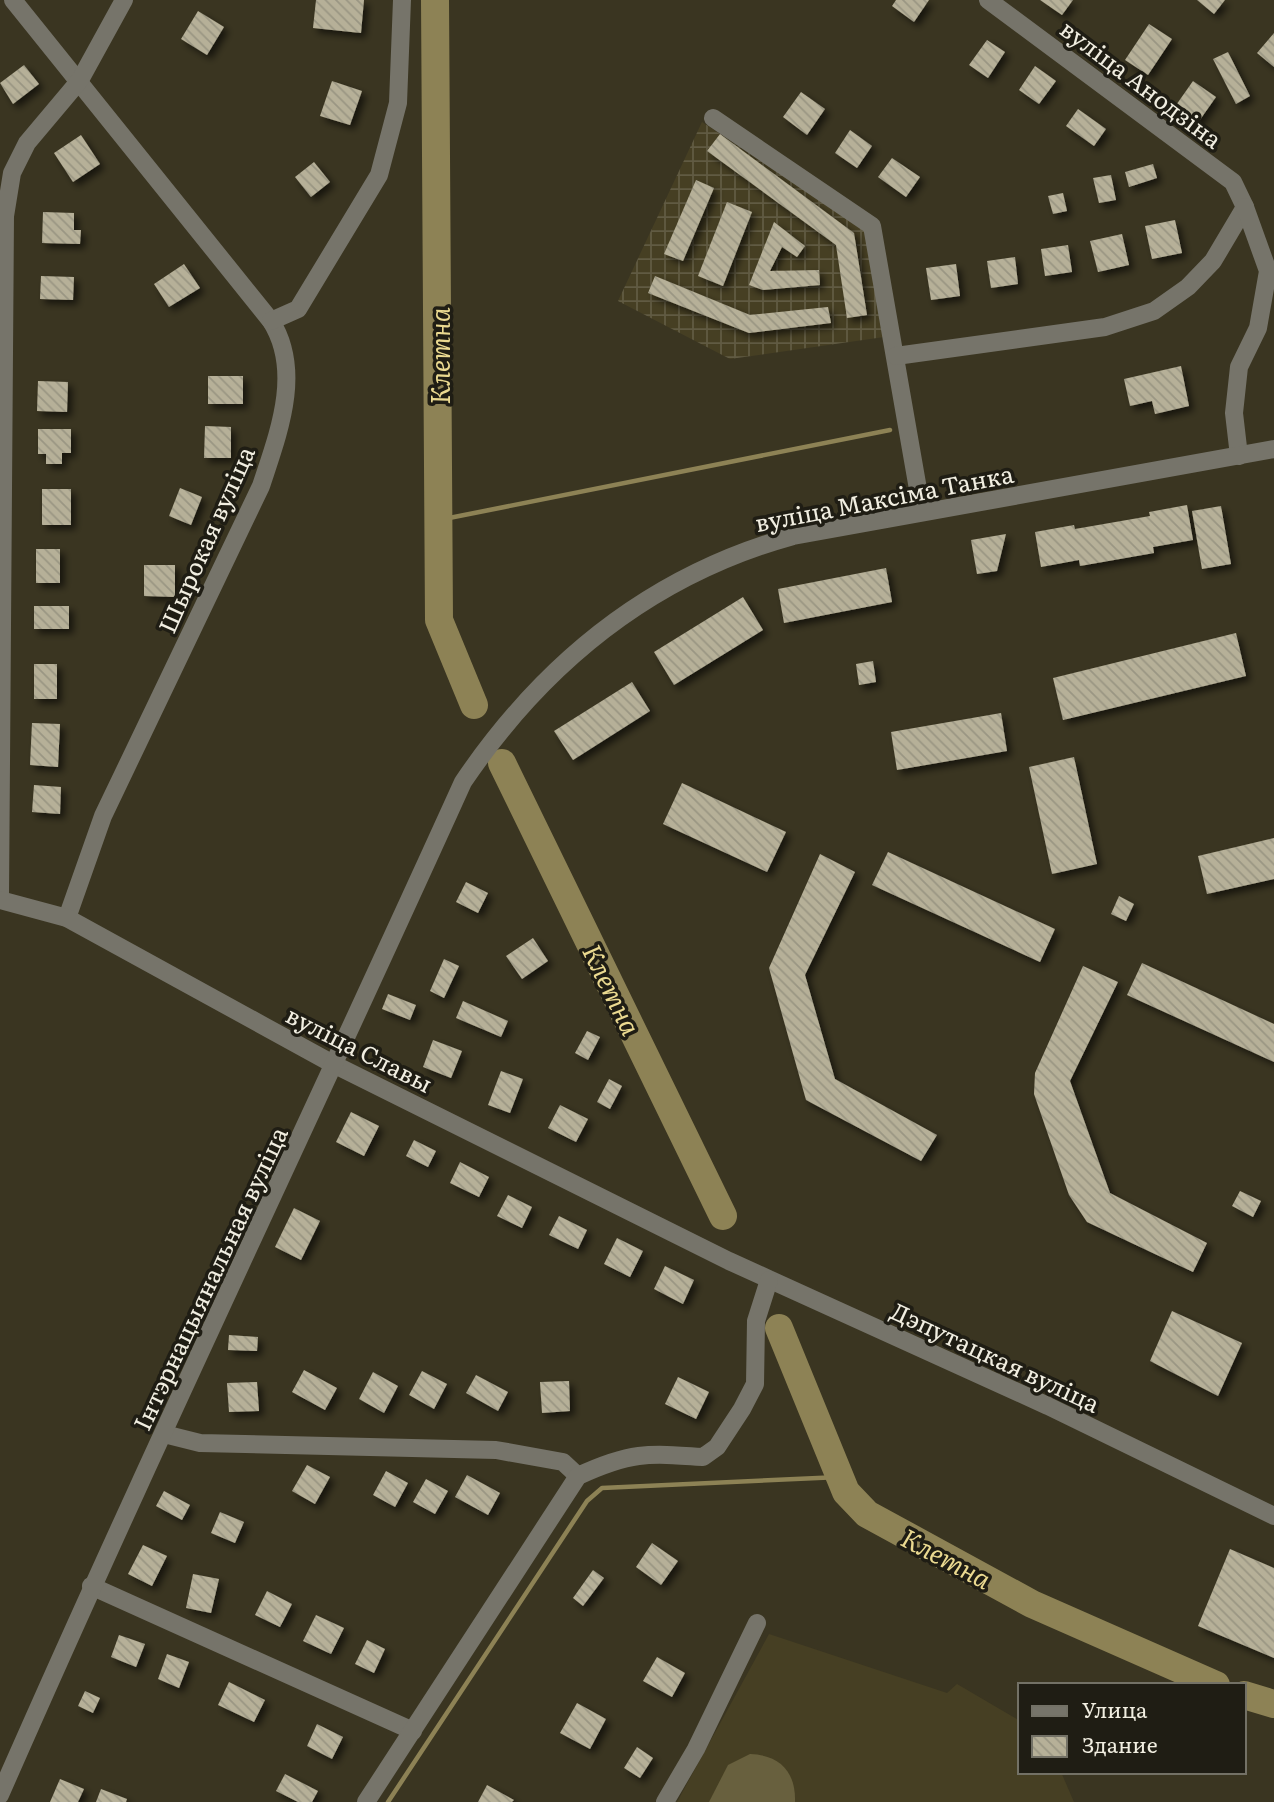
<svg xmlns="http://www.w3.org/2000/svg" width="1274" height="1802" font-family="Literata,serif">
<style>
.built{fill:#463f23}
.industrial{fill:url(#industrial-grid)}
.pitch{fill:#68603e}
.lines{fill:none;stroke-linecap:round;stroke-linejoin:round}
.stream{stroke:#8d8255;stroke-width:4.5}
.river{stroke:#8d8255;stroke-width:28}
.building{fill:url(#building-back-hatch);filter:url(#shadow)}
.minor{stroke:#76746a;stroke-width:18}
.labels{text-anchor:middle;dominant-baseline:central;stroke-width:7;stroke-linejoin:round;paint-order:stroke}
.street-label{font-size:24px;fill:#f1eee1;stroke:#1f1d14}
.water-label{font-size:26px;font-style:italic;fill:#ead990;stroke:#1f1d14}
</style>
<defs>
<pattern id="industrial-grid" width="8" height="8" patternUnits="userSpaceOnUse" patternTransform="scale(1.75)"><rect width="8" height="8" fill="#463f23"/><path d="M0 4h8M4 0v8" fill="none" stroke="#615b43"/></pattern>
<pattern id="building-back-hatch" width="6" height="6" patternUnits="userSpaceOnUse" patternTransform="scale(1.75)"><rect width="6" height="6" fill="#b6b098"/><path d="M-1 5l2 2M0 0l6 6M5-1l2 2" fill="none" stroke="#9a9683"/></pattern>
<filter id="shadow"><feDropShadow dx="4.5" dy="4.5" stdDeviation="3.5" flood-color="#0009"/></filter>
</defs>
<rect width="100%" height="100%" fill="#3a3521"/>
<path class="built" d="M769,1634l178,59 10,-9 63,37v51h41l13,30h-397z"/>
<path class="industrial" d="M702,122l163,108 19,107 -154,22 -112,-58z"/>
<path class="pitch" d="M750,1754c30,1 46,18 45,48h-86l19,-37z"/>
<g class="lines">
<g class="stream">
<path d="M439,520l451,-90"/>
<path d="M388,1802l199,-301 15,-13 238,-11"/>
</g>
<g class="river">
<path d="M435,0l4,620 35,85"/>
<path d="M502,763l221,453"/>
<path d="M779,1328l67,164 21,22 165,90 184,81"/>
<path d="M1244,1695l30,9"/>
</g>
</g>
<g class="building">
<path d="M316,0h48l-3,33 -48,-5z"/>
<path d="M896,0h33l-15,22 -22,-16z"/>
<path d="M1040,0h33l-11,15z"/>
<path d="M1197,0h28l-11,14z"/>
<path d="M198,11l26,16 -17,28 -26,-16z"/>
<path d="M1149,24l23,15 -24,36 -23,-15z"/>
<path d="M1274,33v34l-17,-14z"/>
<path d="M987,40l18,12 -17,26 -19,-13z"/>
<path d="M1228,52l22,44 -14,8 -23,-45z"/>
<path d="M24,65l15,19 -26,20 -13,-21z"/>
<path d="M1035,66l21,15 -17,23 -20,-14z"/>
<path d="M332,81l30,10 -12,34 -30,-9z"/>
<path d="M1193,81l23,16 -19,27 -23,-16z"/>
<path d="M801,92l24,17 -18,26 -24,-18z"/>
<path d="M1078,109l28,20 -12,17 -28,-20z"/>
<path d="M850,130l22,16 -15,22 -22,-15z"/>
<path d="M720,134l134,99 13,82 -20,3 -11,-73 -129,-94z"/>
<path d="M81,135l19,29 -27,18 -19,-29z"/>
<path d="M892,158l28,19 -14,20 -28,-20z"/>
<path d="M314,162l16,20 -19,15 -16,-20z"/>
<path d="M1153,164l4,14 -28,9 -4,-15z"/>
<path d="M1111,175l5,25 -17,3 -6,-25z"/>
<path d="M696,180l18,8 -31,73 -19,-7z"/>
<path d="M1063,193l4,18 -14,3 -5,-18z"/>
<path d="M727,202l25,10 -29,74 -25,-10z"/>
<path d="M43,212l31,1v17h7l-1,14 -38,-1z"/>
<path d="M1175,220l7,33 -30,6 -7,-33z"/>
<path d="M774,222l31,24 -8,11 -15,-10 -12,24 49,-1 1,15 -57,5 -14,-5z"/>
<path d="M1122,234l7,31 -31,7 -8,-31z"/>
<path d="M1068,245l4,27 -27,4 -4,-27z"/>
<path d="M1015,257l3,27 -27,4 -4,-27z"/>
<path d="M184,264l16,24 -31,19 -15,-23z"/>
<path d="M956,264l4,32 -29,4 -5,-32z"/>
<path d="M41,276l33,1 -1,23 -33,-1z"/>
<path d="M655,276l95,39 78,-8 3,16 -82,10 -101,-40z"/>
<path d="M1181,366l8,40 -34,8 -3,-13 -22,5 -6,-27z"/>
<rect x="208" y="376" width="35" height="28"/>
<path d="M38,381l30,1 -1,30 -30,-1z"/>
<path d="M205,426l26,1v31h-27z"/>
<path d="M38,429h33v24h-9v11h-16v-10h-8z"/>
<path d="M180,488l22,9 -11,28 -22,-9z"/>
<rect x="42" y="489" width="29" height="36"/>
<path d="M1187,505l6,35 -40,7 1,6 -74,13 -1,-6 -38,7 -6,-35 39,-7 1,4 75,-13 -1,-4z"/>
<path d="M1221,506l10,58 -29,5 -10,-58z"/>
<path d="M1006,534l-9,37 -20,3 -6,-34z"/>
<rect x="36" y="549" width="24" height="34"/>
<path d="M144,565h31v32l-31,-1z"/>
<path d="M886,568l6,34 -108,21 -6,-34z"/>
<path d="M743,597l20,33 -89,55 -20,-33z"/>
<rect x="34" y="606" width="35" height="23"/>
<path d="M1236,633l10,43 -183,44 -10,-42z"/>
<path d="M873,661l3,21 -17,3 -3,-21z"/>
<rect x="34" y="664" width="23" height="35"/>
<path d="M632,682l18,29 -77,49 -19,-29z"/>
<path d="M1001,713l6,38 -110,19 -6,-38z"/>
<path d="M32,723l28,1 -2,43 -28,-2z"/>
<path d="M1074,757l23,107 -45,10 -23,-107z"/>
<path d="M682,783l104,49 -19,40 -104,-48z"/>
<path d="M34,785l27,2 -1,27 -28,-2z"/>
<path d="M1274,838v41l-67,15 -9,-38z"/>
<path d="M888,852l167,77 -15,33 -168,-77z"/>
<path d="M820,854l35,18 -50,103 30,104 102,56 -16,26 -115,-61 -37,-132z"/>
<path d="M466,882l22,11 -10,20 -22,-11z"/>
<path d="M1119,896l15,8 -8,17 -15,-7z"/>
<path d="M533,938l15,23 -26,18 -16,-23z"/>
<path d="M444,959l15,7 -15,32 -14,-7z"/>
<path d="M1142,963l132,61v38l-147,-67z"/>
<path d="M1083,966l35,16 -48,99 40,112 97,50 -14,29 -106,-50 -18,-27 -35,-101 1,-21z"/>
<path d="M388,994l28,11 -6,15 -28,-11z"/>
<path d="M463,1001l45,20 -7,16 -45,-19z"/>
<path d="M587,1031l13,6 -12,23 -13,-7z"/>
<path d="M433,1040l29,11 -11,27 -28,-11z"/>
<path d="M501,1071l22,8 -13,34 -22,-8z"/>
<path d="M609,1079l13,7 -12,23 -13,-7z"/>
<path d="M560,1105l28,14 -12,23 -28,-14z"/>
<path d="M351,1112l28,14 -15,30 -28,-14z"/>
<path d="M414,1140l22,11 -8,16 -22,-11z"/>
<path d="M460,1162l29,15 -10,20 -29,-14z"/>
<path d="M1240,1191l21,10 -8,16 -21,-11z"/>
<path d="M508,1195l24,12 -10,21 -25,-12z"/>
<path d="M294,1208l26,13 -19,39 -26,-13z"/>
<path d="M559,1216l28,14 -9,19 -29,-14z"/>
<path d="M617,1238l26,13 -13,26 -26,-13z"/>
<path d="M665,1266l29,14 -11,24 -29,-15z"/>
<path d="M1172,1311l70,32 -24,53 -68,-35z"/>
<path d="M229,1335l29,2 -1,14 -29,-1z"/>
<path d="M304,1370l33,18 -12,22 -33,-18z"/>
<path d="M422,1371l25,13 -13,25 -25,-14z"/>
<path d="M373,1372l25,14 -14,27 -25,-14z"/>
<path d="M476,1375l32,17 -10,19 -32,-18z"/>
<path d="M678,1377l31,15 -13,27 -31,-15z"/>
<path d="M569,1381l1,30 -28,2 -2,-31z"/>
<path d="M257,1382l2,29 -30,1 -2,-29z"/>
<path d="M307,1465l23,12 -15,27 -23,-13z"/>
<path d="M386,1471l22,12 -13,24 -22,-12z"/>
<path d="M467,1475l33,18 -12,22 -33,-18z"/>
<path d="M426,1479l22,12 -13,23 -22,-12z"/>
<path d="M164,1491l26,14 -8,15 -26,-14z"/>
<path d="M220,1512l24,10 -9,21 -24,-10z"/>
<path d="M652,1543l26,18 -17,24 -25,-18z"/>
<path d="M143,1545l24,11 -15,30 -24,-12z"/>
<path d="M1230,1549l44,19v90l-76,-32z"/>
<path d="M593,1570l11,8 -21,28 -10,-8z"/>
<path d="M193,1574l26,5 -8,34 -25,-5z"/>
<path d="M267,1591l25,13 -12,23 -25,-12z"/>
<path d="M316,1615l28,13 -13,26 -28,-13z"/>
<path d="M119,1635l26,9 -9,23 -25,-10z"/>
<path d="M367,1640l18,9 -11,24 -19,-9z"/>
<path d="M167,1654l22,8 -10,26 -21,-9z"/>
<path d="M657,1657l28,16 -13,24 -29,-16z"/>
<path d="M229,1682l36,18 -11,22 -36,-17z"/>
<path d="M85,1691l15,7 -7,15 -15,-7z"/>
<path d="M577,1703l29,16 -16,30 -30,-16z"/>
<path d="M317,1724l26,13 -11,22 -25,-13z"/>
<path d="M637,1747l16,11 -13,20 -16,-10z"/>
<path d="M285,1774l33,17 -6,11h-14l-22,-11z"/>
<path d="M60,1779l24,10 -6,13h-28z"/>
<path d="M487,1785l27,15 -2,2h-34z"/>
<path d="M101,1789l26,10 -1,3h-30z"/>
</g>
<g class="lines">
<g class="minor">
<path d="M13,0l258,321c32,51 7,113 -10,165l-158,330 -36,102"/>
<path d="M713,118l159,108 50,286"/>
<path d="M271,321l27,-12 81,-134 19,-72 4,-103"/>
<path d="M896,356l209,-29 49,-16 34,-24 25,-26 32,-54 -12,-25 -245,-182"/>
<path d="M1239,456l-5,-43 5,-46 19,-39 10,-57 -23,-64"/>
<path d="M0,899l5,-683 7,-43 15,-30 53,-63 44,-80"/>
<path d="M0,900l67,18 266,146 396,197 319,145 226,110"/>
<path d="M164,1434l36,9 296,7 67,12 15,14"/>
<path d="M91,1586l322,145"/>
<path d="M0,1795c149,-340 310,-675 463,-1013 82,-121 189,-207 330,-246l481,-87"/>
<path d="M366,1802l212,-326c52,-24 68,-23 125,-19l14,-10 25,-38 13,-25 1,-63 13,-41"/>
<path d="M665,1802l31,-53 61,-126"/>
</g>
</g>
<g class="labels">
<g class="street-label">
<text transform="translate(1142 83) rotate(37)">вуліца Анодзіна</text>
<text transform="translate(884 497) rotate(-11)">вуліца Максіма Танка</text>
<text transform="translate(205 539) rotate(-66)">Шырокая вуліца</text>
<text transform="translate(360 1048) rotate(27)">вуліца Славы</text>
<text transform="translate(209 1278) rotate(-65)">Інтэрнацыянальная вуліца</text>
<text transform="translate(996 1356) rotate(25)">Дэпутацкая вуліца</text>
</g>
<g class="water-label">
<text transform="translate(438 356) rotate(-90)">Клетна</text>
<text transform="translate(613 989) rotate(64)">Клетна</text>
<text transform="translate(947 1557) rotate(28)">Клетна</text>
</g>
</g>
<rect x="1018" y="1683" width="228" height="91" fill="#1f1d14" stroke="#737166" stroke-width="2"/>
<rect x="1032" y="1706" width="35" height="10" fill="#76746a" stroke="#737166" stroke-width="2"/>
<text x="1082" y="1718" font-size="21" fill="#f1eee1">Улица</text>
<rect x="1032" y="1736" width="35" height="21" fill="url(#building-back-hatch)" stroke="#737166" stroke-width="2"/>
<text x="1082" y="1753" font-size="21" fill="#f1eee1">Здание</text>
</svg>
